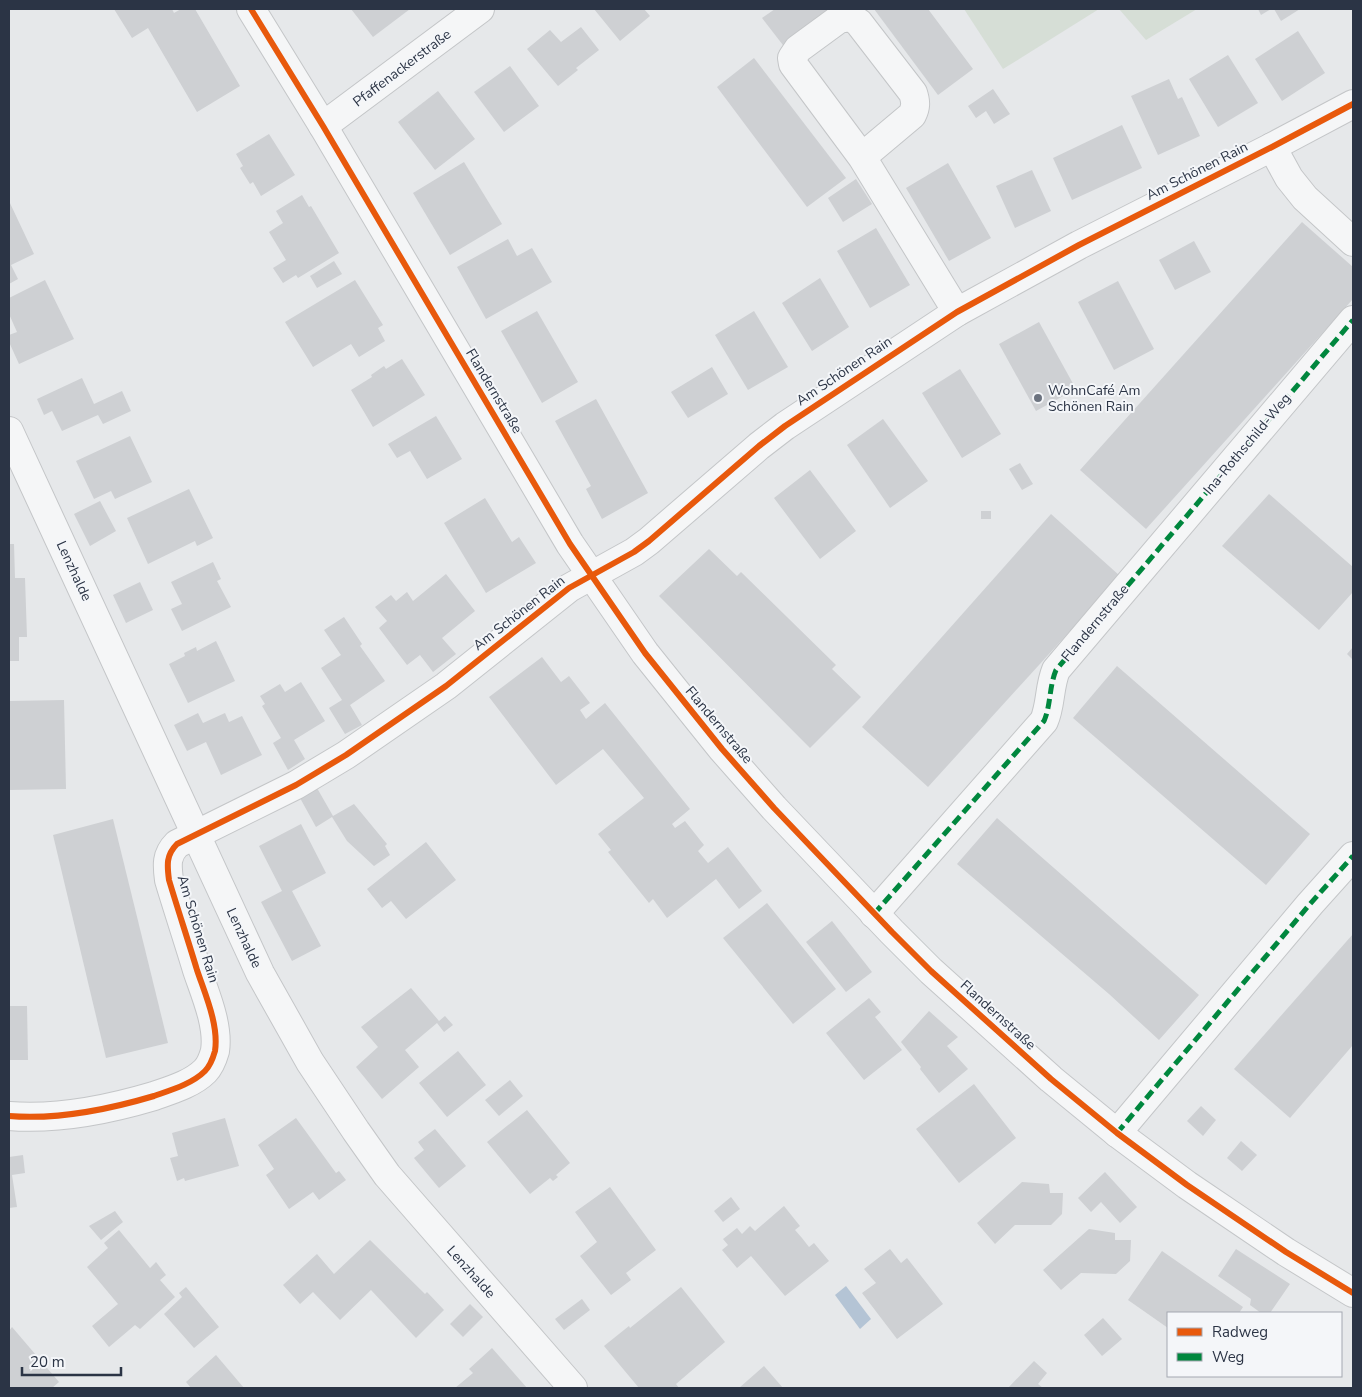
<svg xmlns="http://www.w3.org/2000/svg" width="1362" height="1397" font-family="'Nunito Sans',sans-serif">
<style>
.green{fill:#d6ded6}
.water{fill:#b4c4d5}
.building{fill:#ced0d3}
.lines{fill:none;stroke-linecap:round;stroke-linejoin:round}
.street-casing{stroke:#c4c6c8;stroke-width:30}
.street{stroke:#f5f6f7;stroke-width:28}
.quiet{stroke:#00873e;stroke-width:5;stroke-dasharray:10 5;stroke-linecap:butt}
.cycleway-casing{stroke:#f4f6f9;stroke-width:9}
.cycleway{stroke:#e8590c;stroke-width:6}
.poi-dot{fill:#6c737f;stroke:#f4f6f9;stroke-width:2}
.labels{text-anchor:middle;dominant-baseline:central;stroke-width:4;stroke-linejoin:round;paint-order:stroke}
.street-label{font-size:14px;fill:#2b3445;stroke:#f4f6f9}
.poi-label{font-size:14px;fill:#2b3445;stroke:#f4f6f9;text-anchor:start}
</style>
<rect width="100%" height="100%" fill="#e6e8ea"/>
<g class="green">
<path d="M964,9h135l-96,60z"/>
<path d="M1119,9h78l-51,31z"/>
</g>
<path class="water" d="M846,1286l25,33 -11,10 -25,-34z"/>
<g class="building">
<path d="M114,9h58l2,4 7,-4h14l45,77 -43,26 -49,-84 -16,10z"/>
<path d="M351,9h59l-37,28z"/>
<path d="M594,9h50l6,7 -30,25z"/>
<path d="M775,9h52l5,7 -46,33 -24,-31z"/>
<path d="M874,9h54l45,60 -35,26z"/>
<path d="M1258,9h13l-10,6z"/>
<path d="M1274,9h26l-19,12z"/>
<path d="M581,27l18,23 -23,18 2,2 -20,16 -31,-37 23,-19 11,12z"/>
<path d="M1298,31l27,42 -43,28 -27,-42z"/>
<path d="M1228,55l30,48 -40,24 -29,-48z"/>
<path d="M754,58l92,120 -39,29 -90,-120z"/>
<path d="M510,66l29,40 -35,26 -30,-40z"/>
<path d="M1169,79l9,20 4,-2 18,39 -42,19 -27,-59z"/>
<path d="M993,89l17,25 -16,10 -8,-13 -10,7 -8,-12z"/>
<path d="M438,91l37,48 -40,31 -37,-48z"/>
<path d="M1122,125l20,43 -70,32 -19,-42z"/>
<path d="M269,134l26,41 -34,21 -8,-14 -3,2 -10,-16 3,-2 -7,-12z"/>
<path d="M464,162l38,62 -52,31 -37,-62z"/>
<path d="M948,163l43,75 -42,23 -43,-73z"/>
<path d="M1032,170l19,41 -36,17 -19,-42z"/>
<path d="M856,179l16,25 -29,18 -15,-24z"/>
<path d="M302,195l7,12 2,-1 28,47 -41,25 -2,-3 -13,8 -10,-15 13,-8 -17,-28 14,-9 -7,-12z"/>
<path d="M9,201l25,53 -23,11 7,14 -9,5z"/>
<path d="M1302,222l51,45v32l-207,230 -66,-59z"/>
<path d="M876,228l34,57 -40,23 -33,-57z"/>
<path d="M508,239l9,17 15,-8 20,34 -66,37 -29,-52z"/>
<path d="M1194,241l17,31 -36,18 -16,-30z"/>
<path d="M334,261l8,13 -25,14 -7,-12z"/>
<path d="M820,278l29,49 -37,24 -30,-48z"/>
<path d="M45,280l29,59 -55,25 -10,-22v-7l8,-3 -8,-18v-16z"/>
<path d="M355,280l28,45 -5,3 7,13 -26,16 -8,-13 -38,23 -28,-45z"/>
<path d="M1118,281l36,68 -40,21 -36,-68z"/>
<path d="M537,311l41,71 -36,21 -41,-72z"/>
<path d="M754,311l34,56 -40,23 -33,-55z"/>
<path d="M1039,322l37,67 -40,22 -37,-67z"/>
<path d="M402,359l23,36 -52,32 -22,-37 21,-13 -1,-2 13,-9 2,3z"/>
<path d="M712,367l16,27 -40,24 -17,-26z"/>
<path d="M960,369l41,65 -39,24 -40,-65z"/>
<path d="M82,378l12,26 28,-13 9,20 -28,13 -5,-9 -36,16 -10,-20 -8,4 -7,-16z"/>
<path d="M596,399l52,94 -46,26 -16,-30 5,-3 -36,-65z"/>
<path d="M436,416l26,43 -35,20 -17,-28 -13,7 -9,-14z"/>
<path d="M883,419l45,62 -38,27 -43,-63z"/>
<path d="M130,436l22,46 -37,17 -4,-8 -17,8 -18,-38z"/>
<path d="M1020,463l13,21 -11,6 -13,-21z"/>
<path d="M810,470l46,61 -36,28 -46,-61z"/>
<path d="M189,489l24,49 -16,8 -2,-5 -47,23 -21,-46z"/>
<path d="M1269,494l84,73v25l-34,38 -97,-84z"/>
<path d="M485,498l27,44 7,-5 17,26 -50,30 -42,-70z"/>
<path d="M100,501l16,30 -26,15 -16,-32z"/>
<rect x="981" y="511" width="10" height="8"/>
<path d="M1051,514l69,62 -192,211 -66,-60z"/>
<path d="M9,544h5l1,34h10l2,59h-8v24h-10z"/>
<path d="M709,549l28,27 4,-4 95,93 -4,4 29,28 -51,51 -151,-152z"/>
<path d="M213,562l8,17 -4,2 14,26 -49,24 -11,-22 11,-5 -11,-22z"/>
<path d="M446,574l29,37 -33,27 14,16 -23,18 -13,-17 -13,10 -28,-37 8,-7 -12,-14 16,-12 5,6 11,-9 6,9z"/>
<path d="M140,582l13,28 -27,13 -13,-28z"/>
<path d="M344,617l18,27 -2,2 25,35 -35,24 12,20 -17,9 -16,-26 13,-8 -21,-32 20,-13 -17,-25z"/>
<path d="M216,641l19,40 -47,22 -19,-39 16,-8 -1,-3 12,-6 1,4z"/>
<path d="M1353,647v13l-6,-6z"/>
<path d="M542,657l19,25 8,-6 21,27 -10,7 6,9 19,-16 85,106 -18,15 3,4 10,-7 19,24 -6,6 10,12 20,-16 34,44 -23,18 -23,-30 -49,39 -14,-19 -4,4 -41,-51 3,-2 -13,-16 46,-36 -41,-49 -47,36 -67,-88z"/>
<path d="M1117,666l193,168 -44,51 -193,-167z"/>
<path d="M301,682l24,39 -31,19 11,19 -17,11 -15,-27 8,-5 -19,-32 3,-2 -5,-8 20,-12 5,8z"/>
<path d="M64,700l2,89 -57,1v-89z"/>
<path d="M198,713l5,10 22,-10 4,9 13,-6 20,39 -41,20 -15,-33 -19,9 -13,-26z"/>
<path d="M317,788l16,28 21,-12 33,40 -2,2 5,9 -16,11 -27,-25 -15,-24 -16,10 -16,-29z"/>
<path d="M997,818l202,177 -40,45 -50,-46 -152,-130z"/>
<path d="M113,819l55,224 -62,15 -53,-223z"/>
<path d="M301,824l25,49 -34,18 29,55 -29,15 -31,-59 21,-11 -23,-45z"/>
<path d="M426,842l30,38 -50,39 -15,-18 -9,7 -15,-19z"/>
<path d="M767,903l69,86 -43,35 -70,-86z"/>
<path d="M832,921l40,51 -26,20 -40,-50z"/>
<path d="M1353,934v111l-63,73 -56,-49z"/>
<path d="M411,988l28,33 6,-5 8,9 -9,7 -7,-9 -32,27 14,17 -37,32 -26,-32 22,-20 -17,-20z"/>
<path d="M869,998l12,14 -6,5 27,33 -38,30 -38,-47z"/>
<path d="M9,1006h18l1,54h-19z"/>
<path d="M929,1011l29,26 -11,9 21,23 -29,24 -19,-24 1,-2 -20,-25z"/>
<path d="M458,1051l28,34 -39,32 -28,-34z"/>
<path d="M510,1080l13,16 -24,20 -14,-16z"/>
<path d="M974,1084l42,54 -57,45 -43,-54z"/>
<path d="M1201,1106l15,14 -13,16 -16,-15z"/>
<path d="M527,1110l43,53 -14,12 2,2 -5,4 -3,-3 -20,16 -43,-52z"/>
<path d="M225,1118l14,48 -54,15 -1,-3 -7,3 -7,-23 8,-2 -6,-23z"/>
<path d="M296,1118l40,55 3,-2 7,9 -27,20 -6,-8 -24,17 -23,-34 8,-6 -16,-24z"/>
<path d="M435,1129l31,37 -27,22 -25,-30 10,-8 -6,-8z"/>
<path d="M1241,1141l16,14 -15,16 -15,-13z"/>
<path d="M23,1155l2,18 -13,2 5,32 -8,1v-51z"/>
<path d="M1105,1172l32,35 -17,16 -19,-21 -10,10 -13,-14z"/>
<path d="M1022,1182l27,2 1,9h13l-1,21 -11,11h-36l-20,19 -18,-21z"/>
<path d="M610,1187l46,63 -30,23 5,7 -20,15 -31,-39 17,-14 -22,-30z"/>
<path d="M731,1197l9,12 -17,13 -9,-11z"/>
<path d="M784,1206l16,20 -5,4 7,8 7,9 5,-4 15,18 -44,35 -34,-40 -14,12 -15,-18 6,-5 -5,-6 14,-11 5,6 8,-8 5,5z"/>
<path d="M115,1211l8,11 -22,18 -12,-14z"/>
<path d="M1089,1229l26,4v7h16l-1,21 -14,13 -35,-1 -20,17 -18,-20z"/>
<path d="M119,1230l31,38 6,-6 10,13 -6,5 15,17 -35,32 -5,-4 -26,22 -17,-21 26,-22 -31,-37 21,-19 -4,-5z"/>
<path d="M370,1240l55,54 2,-2 17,18 -28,28 -45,-48 -31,30 -27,-28 -13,12 -17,-19 34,-31 17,20z"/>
<path d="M890,1249l11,14 6,-5 36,46 -46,35 -35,-46 14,-10 -12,-14z"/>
<path d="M1236,1249l54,35 -20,29h-9l-11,-8 1,-6 -33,-23z"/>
<path d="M1162,1251l81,56 -4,6h-71v15l-40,-28z"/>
<path d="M186,1287l33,40 -25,21 -30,-34 18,-17 -3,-4z"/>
<path d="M681,1287l44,55 -49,42 3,4h-40l-35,-42 25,-20 1,2z"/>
<path d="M582,1299l8,11 -26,20 -9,-11z"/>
<path d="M470,1304l13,13 -20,20 -13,-13z"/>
<path d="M1103,1318l19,21 -20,17 -18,-21z"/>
<path d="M12,1327l47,55 -7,6h-43v-57z"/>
<path d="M492,1348l35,40h-72l18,-15 -4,-4z"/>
<path d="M216,1355l28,33h-53l-5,-6z"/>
<path d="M1034,1361l13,12 -9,11 5,4h-35z"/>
<path d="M764,1366l19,22h-44z"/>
</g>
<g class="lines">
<defs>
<g id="street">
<path d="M251,9l72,117 247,418 75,109 77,96 52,59 118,124 39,39 120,108 66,54 70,52 99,67 67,41"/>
<path d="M323,126l157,-117"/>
<path d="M1272,147l17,31 16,20 48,44"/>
<path d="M862,157l50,-42c4,-8 4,-13 1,-22l-54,-70c-7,-6 -11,-6 -20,-4l-41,30 -6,9 1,6 69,93 95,155"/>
<path d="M9,431l251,542 50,89 46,69 31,44 186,213"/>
<path d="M874,914l170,-193c7,-16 5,-34 12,-51l297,-350"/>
<path d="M9,1116c49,4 98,-6 145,-20 17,-6 38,-12 51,-25 5,-5 8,-13 10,-20 4,-26 -10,-57 -18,-81 -9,-30 -19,-60 -28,-90 -2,-15 -3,-25 8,-36l119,-59 50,-30 100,-69 123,-98 65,-36 15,-11 110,-95 26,-20 172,-114 122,-67 193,-98 81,-43"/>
<path d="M1117,1133l193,-229 43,-48"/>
</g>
</defs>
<use href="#street" class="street-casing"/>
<use href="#street" class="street"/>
<g class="quiet">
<path d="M874,914l170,-193c7,-16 5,-34 12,-51l297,-350"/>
<path d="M1117,1133l193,-229 43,-48"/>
</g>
<defs>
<g id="cycleway">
<path d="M251,9l72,117 247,418 75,109 77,96 52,59 118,124 39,39 120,108 66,54 70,52 99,67 67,41"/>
<path d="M9,1116c49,4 98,-6 145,-20 17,-6 38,-12 51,-25 5,-5 8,-13 10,-20 4,-26 -10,-57 -18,-81 -9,-30 -19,-60 -28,-90 -2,-15 -3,-25 8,-36l119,-59 50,-30 100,-69 123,-98 65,-36 15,-11 110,-95 26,-20 172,-114 122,-67 193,-98 81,-43"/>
</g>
</defs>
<use href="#cycleway" class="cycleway-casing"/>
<use href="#cycleway" class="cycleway"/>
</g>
<circle class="poi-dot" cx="1038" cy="398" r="5"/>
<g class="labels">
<g class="street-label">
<text transform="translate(402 68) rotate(-37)">Pfaffenackerstraße</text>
<text transform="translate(1197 171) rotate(-27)">Am Schönen Rain</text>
<text transform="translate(844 371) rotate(-34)">Am Schönen Rain</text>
<text transform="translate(494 391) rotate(59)">Flandernstraße</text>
<text transform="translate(1247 444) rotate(-50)">Ina-Rothschild-Weg</text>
<text transform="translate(74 571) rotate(65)">Lenzhalde</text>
<text transform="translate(519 613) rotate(-38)">Am Schönen Rain</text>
<text transform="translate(1095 623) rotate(-50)">Flandernstraße</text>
<text transform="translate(719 725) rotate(50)">Flandernstraße</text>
<text transform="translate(198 929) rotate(73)">Am Schönen Rain</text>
<text transform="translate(244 938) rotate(65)">Lenzhalde</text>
<text transform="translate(998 1015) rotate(42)">Flandernstraße</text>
<text transform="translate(471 1272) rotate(48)">Lenzhalde</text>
</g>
<g class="poi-label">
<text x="1048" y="390">WohnCafé Am<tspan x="1048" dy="16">Schönen Rain</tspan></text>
</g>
</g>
<rect width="1362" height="1397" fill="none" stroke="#2b3445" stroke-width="20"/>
<rect x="1167" y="1312" width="175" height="65" fill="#f4f6f9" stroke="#a4a8b1"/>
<rect x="1177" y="1328" width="25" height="8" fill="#e8590c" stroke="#a4a8b1"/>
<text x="1212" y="1337" font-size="15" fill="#2b3445">Radweg</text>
<rect x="1177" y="1353" width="25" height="8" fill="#00873e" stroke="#a4a8b1"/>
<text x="1212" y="1362" font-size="15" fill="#2b3445">Weg</text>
<path d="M22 1367v8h99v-8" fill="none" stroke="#2b3445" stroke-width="2.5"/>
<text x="30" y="1367" font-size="15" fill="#2b3445" stroke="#f4f6f9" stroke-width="4" paint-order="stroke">20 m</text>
</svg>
